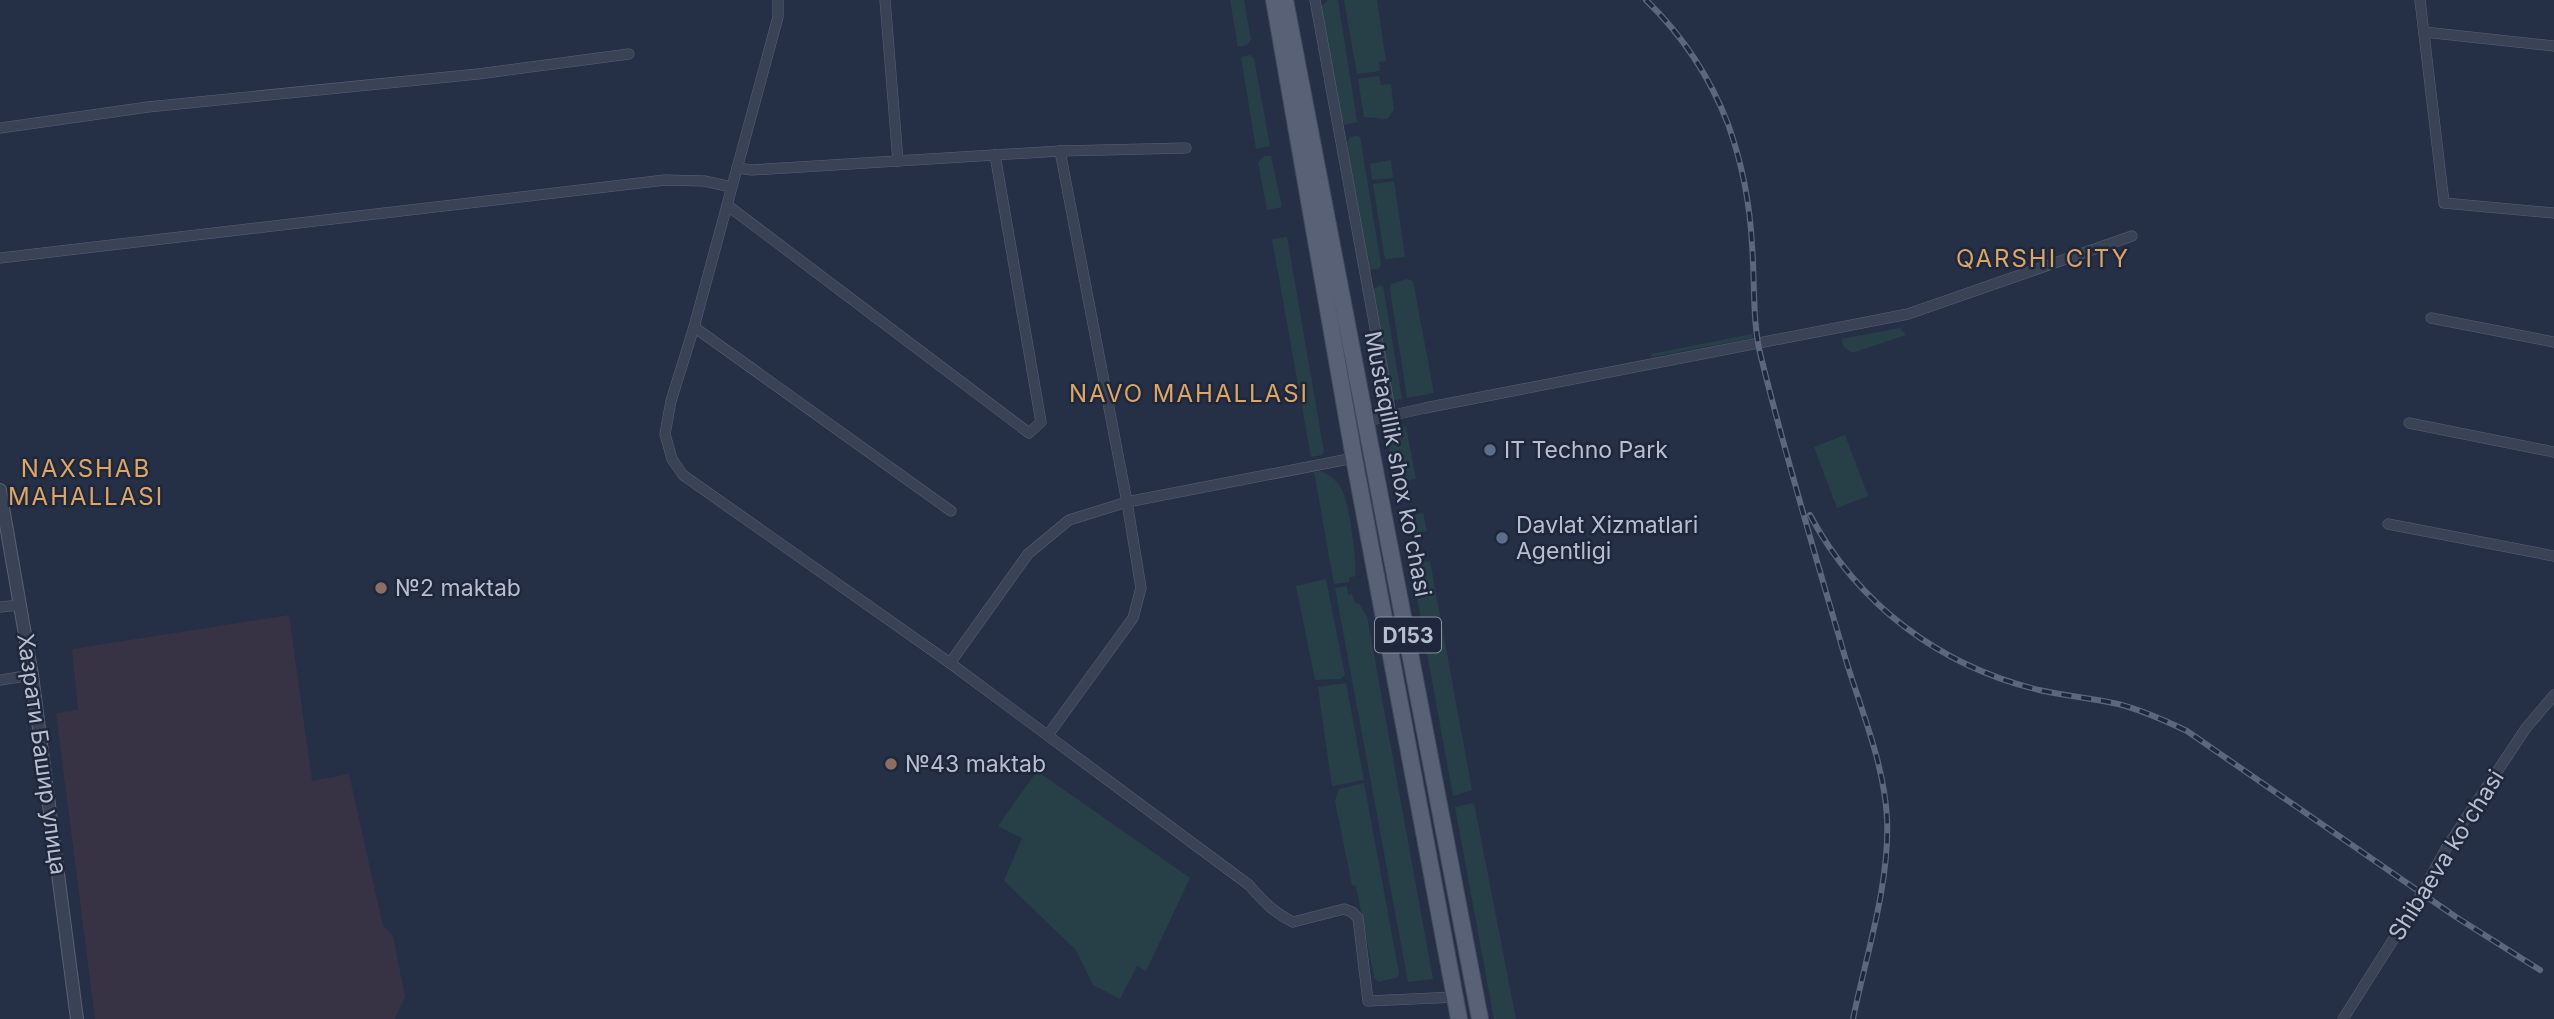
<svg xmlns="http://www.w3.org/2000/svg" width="2554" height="1019" font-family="Inter,sans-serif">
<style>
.medical{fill:#373345}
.green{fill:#274047}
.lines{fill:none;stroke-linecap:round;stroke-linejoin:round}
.minor-casing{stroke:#596072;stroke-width:11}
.tertiary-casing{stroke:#596072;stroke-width:14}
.primary-casing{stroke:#444b5e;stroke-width:18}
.minor{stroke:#3a4255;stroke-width:10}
.tertiary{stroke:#3a4255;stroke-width:12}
.primary{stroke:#586175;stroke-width:16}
.rail-casing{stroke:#5c667c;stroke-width:6}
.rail{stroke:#1e273b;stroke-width:3.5;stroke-dasharray:10;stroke-linecap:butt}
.service-dot{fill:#5c6f8a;stroke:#1e273b;stroke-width:2.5}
.education-dot{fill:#8d6e63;stroke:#1e273b;stroke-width:2.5}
.labels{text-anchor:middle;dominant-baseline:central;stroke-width:5;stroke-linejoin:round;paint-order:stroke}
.shield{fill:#1e273b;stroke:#8a91a2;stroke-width:2}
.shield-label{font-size:21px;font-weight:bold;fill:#b8bece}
.poi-label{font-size:23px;fill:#b8bece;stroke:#1e273b;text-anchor:start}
.street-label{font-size:23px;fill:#b8bece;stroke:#1e273b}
.neighbourhood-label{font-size:24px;letter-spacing:2px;fill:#dfa662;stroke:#1e273b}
</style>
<rect width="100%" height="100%" fill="#253046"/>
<path class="medical" d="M289,615l23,166 37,-7 34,152 10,10 12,61 -10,22h-300l-39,-306 22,-3 -6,-61z"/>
<g class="green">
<path d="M1230,0h14l7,39 -4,6 -9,2z"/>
<path d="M1328,0h10l19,122 -12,3 -3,-5 -22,-104 2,-10z"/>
<path d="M1344,0h33l9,61 -7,1 1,9 -23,3z"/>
<path d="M1250,55l4,3 16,88 -14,3 -15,-92z"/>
<path d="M1379,76l2,9 10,-1 3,26 -7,9 -23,-2 -6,-38z"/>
<path d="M1356,136l4,1 21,128 -3,4 -10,1 -21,-127 3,-6z"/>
<path d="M1265,156h6l11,51 -15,3 -9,-48z"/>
<path d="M1391,160l2,18 -21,2 -2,-16z"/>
<path d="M1394,181l11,76 -20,2 -12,-75z"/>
<path d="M1287,237l37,215 -2,3 -11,2 -39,-218z"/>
<path d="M1407,279l6,2 21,112 -27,5 -17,-109 1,-5z"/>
<path d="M1380,285l3,1 19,113 -9,1 -21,-110z"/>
<path d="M1900,328l6,7 -51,17h-4l-7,-5 -3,-8z"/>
<path d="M1752,334v4l-100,19 -1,-3z"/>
<path d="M1406,426l10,53 -21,3 -9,-52z"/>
<path d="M1845,435l23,61 -31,12 -23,-61z"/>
<path d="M1320,471c9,3 16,9 21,17 8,12 16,73 14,88l-6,2v4l-15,2 -20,-112z"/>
<path d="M1423,513l4,18 -21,4 -4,-17z"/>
<path d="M1430,561l42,229 -19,6 -42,-231z"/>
<path d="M1326,579l19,96 -5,4 -25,1 -19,-94z"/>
<path d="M1347,586l1,9 4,-1 3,9 4,1 8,12 66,363 -25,3 -73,-394z"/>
<path d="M1346,683l18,97 -32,6 -14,-99z"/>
<path d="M1037,771l153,107 -44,93 -9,-5 -17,33 -27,-14 -17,-35 -72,-69 18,-43 -24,-12z"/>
<path d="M1364,783l35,190 -1,4 -20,5 -4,-5 -18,-91 -4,-1 -17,-84 4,-12z"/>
<path d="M1474,803l42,216h-22l-39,-212z"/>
</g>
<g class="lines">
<defs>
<g id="minor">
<path d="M778,0v17l-84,310 -23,74 -6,33 7,25 11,16 267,188 299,222c14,16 25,28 44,37l51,-13 8,3 6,6 10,83 88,-4"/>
<path d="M885,0l13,161"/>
<path d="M1315,0l76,415"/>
<path d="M2420,0l24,203 110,10"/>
<path d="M2424,32l130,14"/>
<path d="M0,128l148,-21 330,-33 151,-20"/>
<path d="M737,168l15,2 308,-19 126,-3"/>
<path d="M727,205l302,228 12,-11 -46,-267"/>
<path d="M0,258l665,-78 39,1 28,6"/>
<path d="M2431,318l123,24"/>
<path d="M694,327l257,184"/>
<path d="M1367,421l58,-13 483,-94 224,-78"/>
<path d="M2409,423l145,29"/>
<path d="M2388,524l166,32"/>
<path d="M0,607l20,-2"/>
<path d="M950,663l78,-109 41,-34 58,-18 227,-44"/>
<path d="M0,680l32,-5"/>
<path d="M1048,735l85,-117 8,-30 -14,-86 -67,-351"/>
<path d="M2343,1019l74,-117 30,-55 79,-119 28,-33"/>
</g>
<path id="tertiary" d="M0,490l32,185 45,344"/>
<g id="primary">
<path d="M1274,0l80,458 105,561"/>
<path d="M1285,0l195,1019"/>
</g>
</defs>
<use href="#minor" class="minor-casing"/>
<use href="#tertiary" class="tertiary-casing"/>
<use href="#primary" class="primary-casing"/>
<use href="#minor" class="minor"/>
<use href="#tertiary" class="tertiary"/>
<use href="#primary" class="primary"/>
<defs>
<g id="rail">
<path d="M1646,0c36,35 64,77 82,124 14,39 22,81 24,121 3,37 0,77 9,112 25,101 55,201 84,300 16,53 39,106 42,161 3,66 -21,137 -34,201"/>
<path d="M1810,515c48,90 130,151 229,175 26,6 53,8 79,14 24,6 46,16 69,27l269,186 84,53"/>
</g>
</defs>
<use href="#rail" class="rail-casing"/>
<use href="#rail" class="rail"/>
</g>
<g class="service-dot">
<circle cx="1490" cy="450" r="7"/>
<circle cx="1502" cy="538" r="7"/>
</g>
<g class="education-dot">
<circle cx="381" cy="588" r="7"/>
<circle cx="891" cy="764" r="7"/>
</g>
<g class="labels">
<rect class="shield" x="1375" y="617.5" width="66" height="35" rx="5"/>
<g class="shield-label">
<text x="1408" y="635">D153</text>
</g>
<g class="poi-label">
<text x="1504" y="450">IT Techno Park</text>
<text x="1516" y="525">Davlat Xizmatlari<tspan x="1516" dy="26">Agentligi</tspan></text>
<text x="395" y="588">№2 maktab</text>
<text x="905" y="764">№43 maktab</text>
</g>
<g class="street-label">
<text transform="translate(1398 464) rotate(79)">Mustaqillik shox ko'chasi</text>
<text transform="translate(42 754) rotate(82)">Хазрати Башир улица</text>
<text transform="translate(2446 855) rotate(-58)">Shibaeva ko'chasi</text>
</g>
<g class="neighbourhood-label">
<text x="2043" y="258">QARSHI CITY</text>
<text x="1189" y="393">NAVO MAHALLASI</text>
<text x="86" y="468">NAXSHAB<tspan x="86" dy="28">MAHALLASI</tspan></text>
</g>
</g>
</svg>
